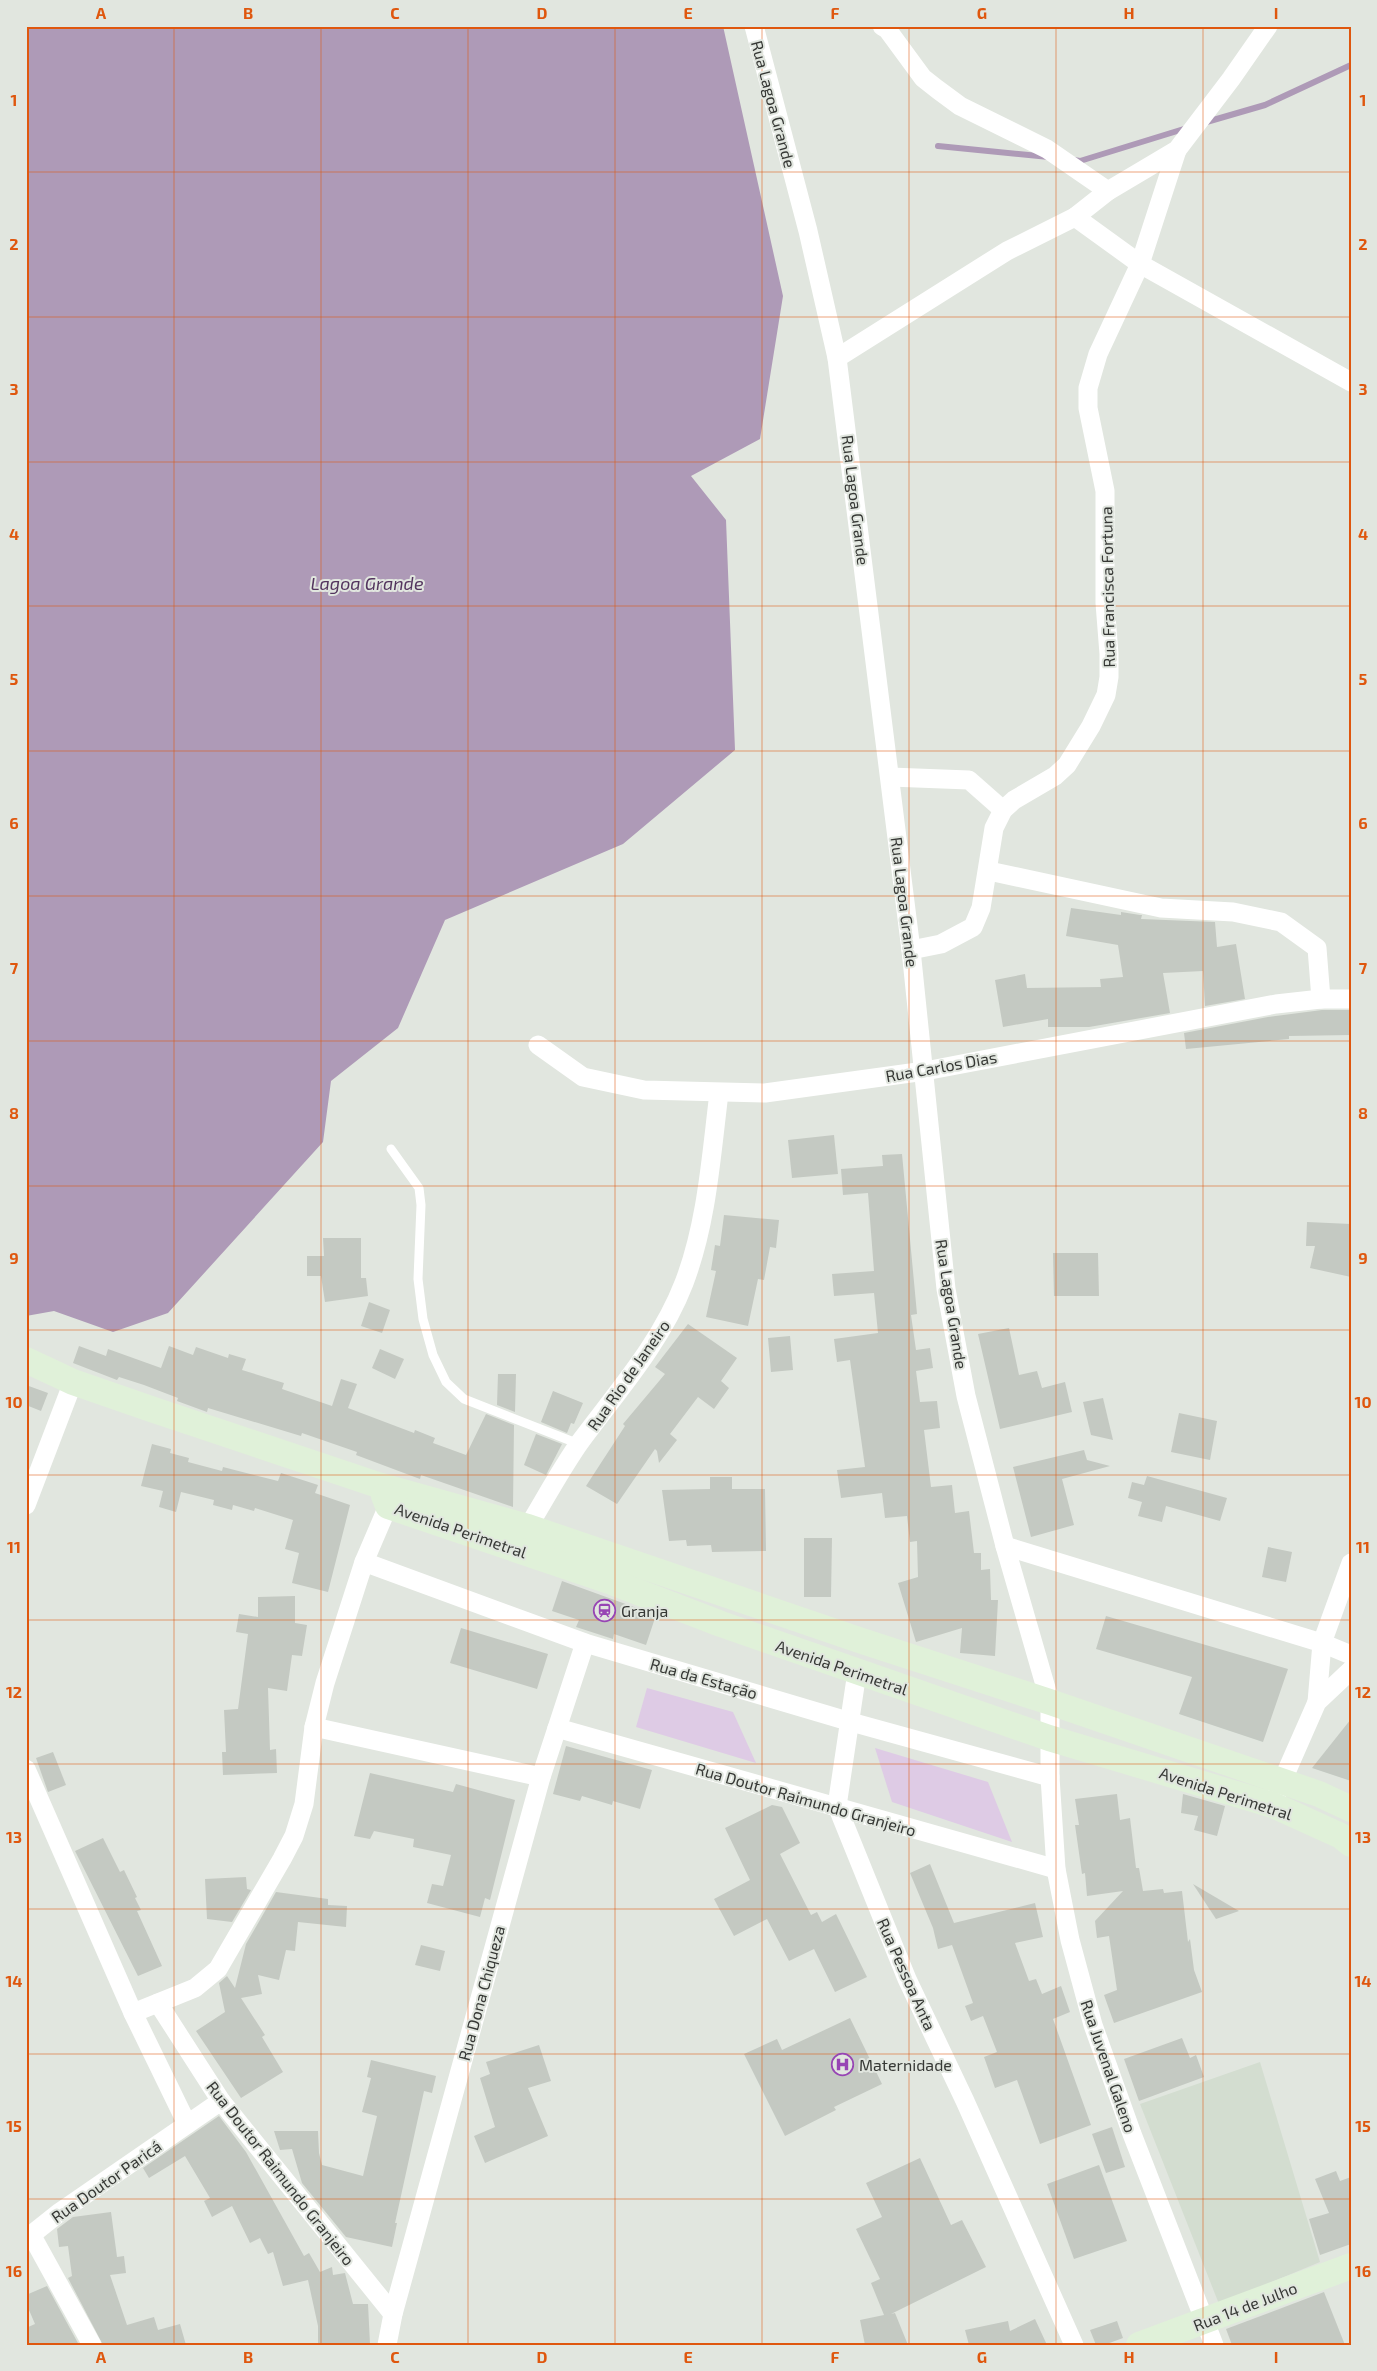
<svg xmlns="http://www.w3.org/2000/svg" width="1377" height="2371" font-family="'Exo 2',sans-serif">
<style>
.built{fill:#d3ddd0}
.green{fill:#decbe5}
.water{fill:#ae9ab7}
.lines{fill:none;stroke-linecap:round;stroke-linejoin:round}
.stream{stroke:#ae9ab7;stroke-width:6}
.building{fill:#c4c9c2}
.lane{stroke:#fff;stroke-width:9}
.street{stroke:#fff;stroke-width:19}
.secondary{stroke:#e0f1d9;stroke-width:26}
.grid{fill:none;stroke:#df570e;stroke-width:1;stroke-opacity:0.55}
.labels{text-anchor:middle;dominant-baseline:central;stroke-width:4;stroke-linejoin:round;paint-order:stroke}
.street-label{font-size:16px;fill:#363835;stroke:#e1e6df}
.poi-label{font-size:16px;fill:#363835;stroke:#e1e6df;text-anchor:start}
.water-label{font-size:18px;font-style:italic;fill:#53355e;stroke:#e1e6df}
.neatline{fill:none;stroke:#df570e;stroke-width:2}
.grid-label{font-size:16px;text-anchor:middle;font-weight:bold;fill:#df570e}
</style>
<rect width="100%" height="100%" fill="#e1e6df"/>
<path class="built" d="M1260,2062l60,200 -101,42 -79,-200z"/>
<g class="green">
<path d="M647,1688l86,24 23,51 -120,-36z"/>
<path d="M875,1748l113,34 24,60 -120,-40z"/>
</g>
<path class="water" d="M26,26h697l60,270 -23,143 -69,37 35,44 9,230 -112,94 -178,76 -47,108 -67,53 -8,61 -155,171 -55,19 -59,-21 -28,5z"/>
<g class="lines">
<g class="stream">
<path d="M1203,123l62,-18 86,-40"/>
<path d="M938,146l111,11"/>
<path d="M1074,160l6,1 107,-33"/>
</g>
</g>
<g class="building">
<path d="M1071,908l50,7v-3l19,3h2l-1,4 74,3 2,25 19,-3 9,55 -40,7 -2,-35 -40,2 7,40 -81,14h-41v-8l-45,8 -8,-47 30,-6 2,14 74,-1 -1,-8 23,-2 -5,-32 -52,-9z"/>
<path d="M1322,1010h28l1,25 -62,1v3l-103,10 -2,-16 84,-16z"/>
<path d="M834,1135l4,39 -46,4 -4,-38z"/>
<path d="M902,1154l15,160 -6,1 5,35 14,-2 3,20 -17,3 4,31 17,-1 3,27 -16,2 7,57 21,-2 3,28 14,-2 5,42h7v17l9,-1 1,31h7l-3,56 -35,-3 2,-25 -46,14 -18,-59 20,-6 -1,-36 -7,1 -3,-26 -22,2 -3,-25 -41,5 -4,-28 28,-3 -15,-107 -13,2 -3,-23 44,-6 -4,-40 -40,3 -2,-22 42,-3 -6,-78 -25,2 -2,-26 42,-3 -1,-11z"/>
<path d="M724,1215l55,5 -3,28 -6,-1 -6,33 -6,-1 -10,47 -42,-9 10,-46 -5,-1 4,-25 5,1z"/>
<path d="M1307,1222l44,2v53l-41,-9 5,-22h-9z"/>
<path d="M323,1238h38v40h5l2,18 -43,6 -4,-26h-14v-20h17z"/>
<path d="M1053,1253h45l1,43h-45z"/>
<path d="M369,1302l21,8 -8,23 -21,-7z"/>
<path d="M688,1324l49,34 -16,23 8,7 -15,21 -16,-12 -28,37 7,6 -18,23 -2,-12 -2,-2 -38,55 -31,-18 39,-60 -2,-2 42,-50 -10,-7z"/>
<path d="M1009,1328l10,47 18,-4 5,17 23,-6 7,30 -72,17 -22,-95z"/>
<path d="M790,1336l3,34 -22,2 -3,-34z"/>
<path d="M79,1346l27,10 2,-7 53,19 8,-22 24,9 3,-8 32,11 1,-4 17,5 -4,11 42,13 -2,6 50,17 9,-27 16,5 -9,24 66,25 1,-3 20,8 -2,5 33,12 20,-41 28,11 -1,82 -92,-32 -1,4 -64,-24 1,-3 -55,-19 -1,3 -93,-28 -1,4 -30,-11 1,-3 -34,-13 -25,-8 -2,3 -44,-17z"/>
<path d="M380,1349l24,10 -9,20 -23,-11z"/>
<path d="M498,1374h18l-1,38 -18,-7z"/>
<path d="M26,1385l22,8 -7,18 -15,-6z"/>
<path d="M553,1391l30,12 -9,21 -3,-1 -4,10 -26,-11z"/>
<path d="M1103,1398l10,42 -22,-5 -8,-33z"/>
<path d="M1179,1413l38,8 -7,39 -39,-8z"/>
<path d="M536,1434l26,10 -16,31 -22,-10z"/>
<path d="M152,1444l19,5 -1,4 19,5 -1,4 34,9 1,-4 55,14 3,-8 37,12 -3,8 35,12 -22,87 -36,-9 7,-30 -14,-4 8,-29 -38,-12 -1,3 -21,-6 -1,5 -19,-5 1,-5 -33,-8 -5,20 -17,-5 4,-16 -22,-5z"/>
<path d="M1084,1450l3,10 23,6 -48,13 12,46 -43,12 -18,-70z"/>
<path d="M1147,1476l80,22 -7,23 -54,-15 -4,16 -24,-6 4,-14 -14,-4 4,-16 12,3z"/>
<path d="M710,1477h22v12h33l1,62 -54,1 -1,-7 -24,1 -1,-6 -17,1 -7,-51 48,-1z"/>
<path d="M804,1538h28l-1,59h-27z"/>
<path d="M1268,1547l24,5 -6,30 -24,-5z"/>
<path d="M562,1581l94,34 -10,30 -32,-11 -1,5 -37,-12 3,-7 -27,-9z"/>
<path d="M295,1596v27l12,2 -5,31 -10,-1 -5,36 -19,-3 2,62 6,-1 1,24 -54,2 -1,-23h4l-2,-42 14,-1 10,-75 -12,-2 3,-18 19,3v-20z"/>
<path d="M1106,1616l182,53 -25,73 -84,-28 13,-37 -96,-28z"/>
<path d="M461,1628l87,26 -11,35 -87,-26z"/>
<path d="M1351,1719v62l-39,-13z"/>
<path d="M566,1746l86,24 -12,39 -27,-8 -1,4 -30,-9 -2,5 -27,-7z"/>
<path d="M53,1752l13,33 -18,7 -12,-34z"/>
<path d="M370,1773l83,19 3,-8 59,16 -25,100 -5,-2 -5,19 -53,-14 5,-19 11,2 8,-31 -38,-8 1,-8 -40,-8 -4,8 -16,-3z"/>
<path d="M1117,1794l3,26 10,-2 6,50h3l4,23 20,-2 1,4 18,-2 6,51 2,-3 4,31 8,22 -88,31 -10,-28 13,-5 -8,-54 -12,2 -2,-17 28,-30 -36,5 -2,-23 -3,1 -7,-49h4l-4,-26z"/>
<path d="M1183,1794l42,12 -8,30 -23,-6 4,-14 -17,-3z"/>
<path d="M772,1805l10,2 18,36 -20,11 31,61 6,-3 5,10 14,-8 31,63 -32,15 -21,-43 -25,12 -22,-42 -33,17 -20,-37 36,-19 -25,-52z"/>
<path d="M103,1838l17,34 4,-2 13,27 -2,1 6,12 -4,1 25,55 -24,10 -63,-125z"/>
<path d="M930,1864l24,59 81,-20 8,34 -28,6 14,38 7,-2 6,15 19,-8 9,26 -17,7 38,106 -51,19 -23,-64 -22,8 -11,-31 13,-5 -14,-36 -12,5 -6,-15 8,-3 -21,-58 -14,4 -5,-21 -23,-55z"/>
<path d="M246,1877l1,12 4,1 -19,32 -25,-3 -2,-40z"/>
<path d="M1193,1884l46,27 -23,8z"/>
<path d="M276,1892l52,7v6l19,1 -1,21 -48,-5 -3,29 -9,-1 -7,30 -21,-5 4,19 -21,4 24,37 -3,2 21,35 -42,26 -45,-67 29,-19 -6,-29 8,-7 8,12 11,-44z"/>
<path d="M421,1945l24,6 -5,20 -25,-6z"/>
<path d="M850,2018l32,66 -48,23 2,3 -51,26 -41,-82 33,-15 5,11z"/>
<path d="M1182,2038l8,20 6,-3 8,22 -65,24 -15,-42z"/>
<path d="M539,2045l12,36 -23,7 20,48 -63,27 -11,-27 21,-9 -15,-49 10,-4 -4,-12z"/>
<path d="M371,2060l65,16 -4,17 -8,-2 -29,132h2l-5,24 -46,-10 -44,-54 -10,-34 -12,1 -6,-19h44l1,22 3,12 41,11 14,-60 -15,-4 9,-34 -4,-1z"/>
<path d="M219,2116l27,36 58,104 5,-3 11,19 12,-5 1,8 12,-2 8,31h15l2,40 -52,1v-19l-10,-46 -25,6 -10,-34 -5,2 -8,-16 -10,5 -18,-37 -20,11 -8,-16 6,-3 -25,-42 -36,22 -6,-10z"/>
<path d="M1112,2127l13,40 -19,6 -14,-39z"/>
<path d="M920,2158l31,67 11,-5 24,47 -95,47 4,-1 13,32h-43l-5,-25 24,-5 -13,-32 9,-4 -24,-50 26,-12 -16,-34z"/>
<path d="M1099,2165l28,76 -53,18 -27,-75z"/>
<path d="M1336,2171l4,10 11,-4v67l-31,11 -11,-36 20,-6 -14,-34z"/>
<path d="M111,2212l6,45 7,-1 2,17 -16,2 17,50 27,-8 4,13 22,-6 6,21h-83l-35,-67 4,-2 -4,-30 -9,1 -2,-18 16,-12z"/>
<path d="M47,2286l32,59h-53v-17l9,-4 -9,-21v-8z"/>
<path d="M1324,2292l21,53h-113l-6,-16z"/>
<path d="M1035,2319l12,26h-78l-4,-15 43,-9 2,10z"/>
<path d="M1117,2321l6,17 -19,7h-8l-6,-15z"/>
</g>
<g class="lines">
<path class="lane" d="M391,1149l28,39 2,17 -3,74 5,40 10,36 13,27 18,17 115,45"/>
<g class="street">
<path d="M754,26l54,205 29,127 74,592 35,339 20,107 39,150 45,156v75l6,92 14,71 23,85 39,109 82,211"/>
<path d="M882,26l5,3 36,49 14,11 23,17 87,43 61,42"/>
<path d="M1075,217l65,47 211,118"/>
<path d="M837,358l170,-107 68,-34 33,-26 69,-41 54,-71 37,-53"/>
<path d="M890,777l79,3 34,30"/>
<path d="M989,871l172,37 72,4 48,10 36,26 4,51"/>
<path d="M911,950l30,-6 32,-17 8,-19 13,-80 9,-18 11,-10 41,-24 12,-11 24,-39 15,-31 3,-18v-23l-4,-51v-112l-17,-83v-20l10,-34 42,-90 37,-114"/>
<path d="M538,1045l45,32 61,13 121,3 160,-22 351,-67 45,-5h30"/>
<path d="M26,1505l47,-123"/>
<path d="M528,1527c17,-28 33,-58 52,-85 37,-50 81,-99 104,-159 23,-60 27,-126 35,-190"/>
<path d="M1005,1546l317,97 29,12"/>
<path d="M364,1562l221,81 266,79 199,55"/>
<path d="M857,1672l-20,134 70,173 58,122 109,244"/>
<path d="M1317,1702l5,-59 29,-80"/>
<path d="M314,1727l227,50"/>
<path d="M557,1728l499,141"/>
<path d="M26,1769l107,244 54,111"/>
<path d="M1277,1793l40,-91 34,-32"/>
<path d="M158,2003l63,98 172,213"/>
<path d="M133,2013l62,-25 23,-19 64,-110 12,-23 10,-32 10,-77 11,-44 39,-121 24,-56"/>
<path d="M32,2236l60,109"/>
<path d="M26,2239l34,-27 161,-111"/>
<path d="M387,2345l6,-31 148,-537 44,-134"/>
</g>
<g class="secondary">
<path d="M26,1360l47,22 78,27 227,76 150,42 334,114 188,61 269,92 32,15"/>
<path d="M384,1496l4,10 224,76 109,42 328,114 224,67 68,31 10,8"/>
<path d="M1139,2345l212,-79"/>
</g>
</g>
<path class="grid" d="M174,26v2319M321,26v2319M468,26v2319M615,26v2319M762,26v2319M909,26v2319M1056,26v2319M1203,26v2319M26,172h1325M26,317h1325M26,462h1325M26,606h1325M26,751h1325M26,896h1325M26,1041h1325M26,1186h1325M26,1330h1325M26,1475h1325M26,1620h1325M26,1764h1325M26,1909h1325M26,2054h1325M26,2199h1325"/>
<defs>
<symbol id="station-ring" viewBox="-11 -11 22 22"><circle r="9.5" fill="#e1e6df" stroke="#9745b4" stroke-width="1.5"/><path d="M-3-6H3Q5-6 5-4V2Q5 4 3 4L4.5 6H3L1.5 4h-3L-3 6H-4.5L-3 4Q-5 4-5 2V-4Q-5-6-3-6ZM-3.5-4v3h7v-3ZM-3.5 1v1.5H-2V1ZM2 1v1.5H3.5V1Z" fill="#9745b4"/></symbol>
<symbol id="hospital-ring" viewBox="-11 -11 22 22"><circle r="9.5" fill="#e1e6df" stroke="#9745b4" stroke-width="1.5"/><path d="M-5-5h3v3.5h4V-5h3V5h-3V1.5h-4V5h-3Z" fill="#9745b4"/></symbol>
</defs>
<g fill-rule="evenodd">
<use href="#station-ring" x="592" y="1598" width="25" height="25"/>
<use href="#hospital-ring" x="830" y="2052" width="25" height="25"/>
</g>
<g class="labels">
<g class="street-label">
<text transform="translate(774 104) rotate(75)">Rua Lagoa Grande</text>
<text transform="translate(856 500) rotate(83)">Rua Lagoa Grande</text>
<text transform="translate(1107 587) rotate(-91)">Rua Francisca Fortuna</text>
<text transform="translate(905 902) rotate(83)">Rua Lagoa Grande</text>
<text transform="translate(941 1066) rotate(-10)">Rua Carlos Dias</text>
<text transform="translate(952 1304) rotate(81)">Rua Lagoa Grande</text>
<text transform="translate(628 1375) rotate(-55)">Rua Rio de Janeiro</text>
<text transform="translate(461 1530) rotate(19)">Avenida Perimetral</text>
<text transform="translate(842 1667) rotate(19)">Avenida Perimetral</text>
<text transform="translate(704 1678) rotate(16)">Rua da Estação</text>
<text transform="translate(1226 1793) rotate(18)">Avenida Perimetral</text>
<text transform="translate(806 1799) rotate(16)">Rua Doutor Raimundo Granjeiro</text>
<text transform="translate(907 1974) rotate(66)">Rua Pessoa Anta</text>
<text transform="translate(481 1993) rotate(-75)">Rua Dona Chiqueza</text>
<text transform="translate(1109 2066) rotate(71)">Rua Juvenal Galeno</text>
<text transform="translate(281 2173) rotate(52)">Rua Doutor Raimundo Granjeiro</text>
<text transform="translate(106 2181) rotate(-35)">Rua Doutor Paricá</text>
<text transform="translate(1245 2306) rotate(-21)">Rua 14 de Julho</text>
</g>
<g class="poi-label">
<text x="621" y="1610">Granja</text>
<text x="859" y="2064">Maternidade</text>
</g>
<g class="water-label">
<text x="367" y="583">Lagoa Grande</text>
</g>
</g>
<rect width="1377" height="2371" fill="none" stroke="#e1e6df" stroke-width="55"/>
<rect x="28" y="28" width="1322" height="2316" class="neatline"/>
<g class="grid-label">
<text x="101" y="19">A</text>
<text x="248" y="19">B</text>
<text x="395" y="19">C</text>
<text x="542" y="19">D</text>
<text x="688" y="19">E</text>
<text x="835" y="19">F</text>
<text x="982" y="19">G</text>
<text x="1129" y="19">H</text>
<text x="1276" y="19">I</text>
<text x="14" y="106">1</text>
<text x="1363" y="106">1</text>
<text x="14" y="250">2</text>
<text x="1363" y="250">2</text>
<text x="14" y="395">3</text>
<text x="1363" y="395">3</text>
<text x="14" y="540">4</text>
<text x="1363" y="540">4</text>
<text x="14" y="685">5</text>
<text x="1363" y="685">5</text>
<text x="14" y="829">6</text>
<text x="1363" y="829">6</text>
<text x="14" y="974">7</text>
<text x="1363" y="974">7</text>
<text x="14" y="1119">8</text>
<text x="1363" y="1119">8</text>
<text x="14" y="1264">9</text>
<text x="1363" y="1264">9</text>
<text x="14" y="1408">10</text>
<text x="1363" y="1408">10</text>
<text x="14" y="1553">11</text>
<text x="1363" y="1553">11</text>
<text x="14" y="1698">12</text>
<text x="1363" y="1698">12</text>
<text x="14" y="1843">13</text>
<text x="1363" y="1843">13</text>
<text x="14" y="1987">14</text>
<text x="1363" y="1987">14</text>
<text x="14" y="2132">15</text>
<text x="1363" y="2132">15</text>
<text x="14" y="2277">16</text>
<text x="1363" y="2277">16</text>
<text x="101" y="2363">A</text>
<text x="248" y="2363">B</text>
<text x="395" y="2363">C</text>
<text x="542" y="2363">D</text>
<text x="688" y="2363">E</text>
<text x="835" y="2363">F</text>
<text x="982" y="2363">G</text>
<text x="1129" y="2363">H</text>
<text x="1276" y="2363">I</text>
</g>
</svg>
